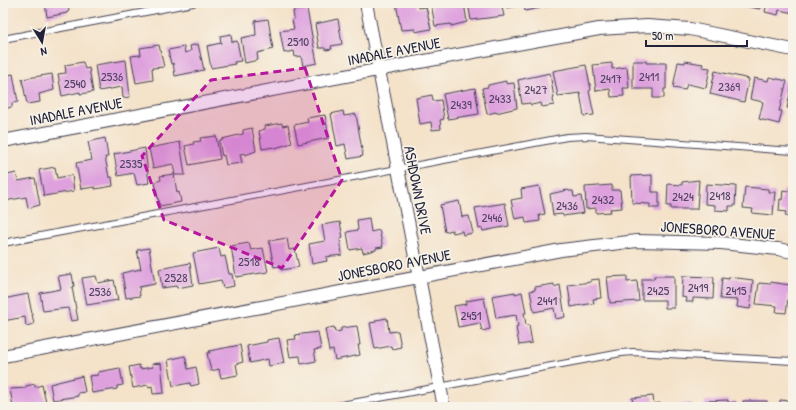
<svg xmlns="http://www.w3.org/2000/svg" width="796" height="410" font-family="'Patrick Hand',sans-serif">
<style>
.building{fill:#dea1de}
.lines{fill:none;stroke-linecap:round;stroke-linejoin:round}
.service-casing{stroke:#423f50;stroke-width:8}
.minor-casing{stroke:#423f50;stroke-width:14}
.service{stroke:#fff;stroke-width:6}
.minor{stroke:#fff;stroke-width:12}
.marked{fill:#b5179e;fill-opacity:0.2;stroke:#b5179e;stroke-width:3;stroke-dasharray:8 5;stroke-linejoin:round}
.labels{text-anchor:middle;dominant-baseline:central;stroke-width:3.5;stroke-linejoin:round;paint-order:stroke}
.number-label{font-size:13px;fill:#514264}
.street-label{font-size:15px;fill:#22223b;stroke:#f7f3e8}
</style>
<rect width="100%" height="100%" fill="#f7f3e8"/>
<filter id="ink" filterUnits="userSpaceOnUse"><feTurbulence type="fractalNoise" baseFrequency=".025" numOctaves="2"/><feDisplacementMap in="SourceGraphic" scale="8" xChannelSelector="R" yChannelSelector="G"/><feConvolveMatrix kernelMatrix="1 2 1 2 8 2 1 2 1" color-interpolation-filters="sRGB"/></filter>
<filter id="wash" filterUnits="userSpaceOnUse"><feTurbulence type="fractalNoise" baseFrequency=".012" numOctaves="4" result="noise"/><feDisplacementMap in="SourceGraphic" scale="16" xChannelSelector="R" yChannelSelector="G"/><feGaussianBlur stdDeviation="0.9" result="paint"/><feColorMatrix in="noise" values="0 0 0 0 0 0 0 0 0 0 0 0 0 0 0 0 0 1.4 0 .05"/><feComposite in="paint" operator="in"/></filter>
<g filter="url(#wash)">
<rect width="100%" height="100%" fill="#f4e2c9"/>
<g id="blocks">
<g class="building">
<path d="M45,3h22l2,8 -2,1v1l-20,4z"/>
<path d="M396,3h21l1,5 8,-1 5,22 -16,3v-3l-14,1z"/>
<path d="M431,3h33l3,19 -16,4v-2l-16,2z"/>
<path d="M468,3h33l3,13 -33,4z"/>
<path d="M506,3h33l1,5 -15,3 -1,-6 -17,3z"/>
<path d="M544,3h12l1,2 -12,2z"/>
<path d="M727,3h34l-1,6z"/>
<path d="M767,3h26v10l-14,-3 -1,5 -13,-3z"/>
<path d="M307,9l10,54 -14,3 -2,-10 -6,1 -1,-6 -10,2 -4,-22 14,-2 -2,-9 2,-1 -1,-8z"/>
<path d="M268,19l5,30 -16,4 1,7 -13,3 -4,-25 15,-3 -1,-14z"/>
<path d="M338,19l4,25 -11,2 1,3 -6,1 -1,-2h-6l-4,-24z"/>
<path d="M231,34l1,8 5,-1 4,20 -7,1 1,2 -24,4 -4,-22 14,-3 -1,-7z"/>
<path d="M198,44l6,26 -29,6 -2,-13 -2,1 -3,-14 16,-3 1,6 6,-2 -1,-5z"/>
<path d="M159,45l5,22 -12,1 1,12 -17,3 -5,-27 10,-1 -1,-7z"/>
<path d="M126,60l4,37 -7,1 -1,-11 -23,4 -4,-26z"/>
<path d="M633,61h13v2h20v26h-2v9h-11v-9h-20z"/>
<path d="M685,61l18,3 -1,3 8,1 -4,20 -19,-4 -2,6 -12,-2 5,-26 7,1z"/>
<path d="M83,62l2,7 4,-1 4,24 -13,2v-2l-18,4 -4,-22 8,-1 -1,-8z"/>
<path d="M612,63v6l15,-2 2,21h-6l1,8 -13,1 -1,-8 -14,2 -3,-26z"/>
<path d="M586,65l5,25 -2,1 5,24 -10,1 -4,-23 -22,3 -5,-25z"/>
<path d="M715,71l34,8 -5,23 -34,-8z"/>
<path d="M550,73l4,25 -1,1 1,6 -12,2 -1,-4 -10,2 -1,-2 -8,1 -4,-24z"/>
<path d="M13,74l5,28 -6,1v4l-9,2v-33z"/>
<path d="M52,74l2,16 -15,4 1,8 -13,2 -5,-25z"/>
<path d="M769,77l18,4 -8,30h3l-3,13 -20,-5 4,-17 -13,-3 4,-21 14,3z"/>
<path d="M506,81v3l8,-1 3,25 -21,5v-1l-9,2 -5,-26 6,-1v-2z"/>
<path d="M792,83h1v26l-6,-1z"/>
<path d="M475,88l4,26 -31,5 -5,-25z"/>
<path d="M432,95l1,6 8,-1 3,19 -4,1 1,9 -9,1 -1,-8 -11,2 -4,-26z"/>
<path d="M343,111l1,5 12,-2 7,42 -15,3 -3,-15 -8,2 -6,-32z"/>
<path d="M325,115l4,23 -31,6 -4,-19 14,-3 -1,-4z"/>
<path d="M282,123v3l6,-1 4,18 -17,5 -1,-1 -12,2 -3,-18 6,-2v-3z"/>
<path d="M252,128l4,23 -11,4v-2l-5,1 2,9 -16,2 -2,-10 -2,1 -3,-15 4,-1 -1,-1 21,-5v-4z"/>
<path d="M216,136l4,23 -31,6 -4,-19 9,-2 -1,-2 8,-1 -1,-3z"/>
<path d="M105,138l3,19h-3l4,20h3l1,9 -18,3v-2l-14,2 -5,-26 16,-3 -4,-18z"/>
<path d="M180,142l5,33h-10l-2,-11 -20,4 -4,-20z"/>
<path d="M145,148l4,35 -12,2 -3,-12 -16,3 -4,-22z"/>
<path d="M55,167l2,11 15,-3 2,16 -30,5 -5,-26z"/>
<path d="M16,173l2,8 17,-3 5,27 -12,3 -2,-11 -21,4 -2,-10v-5h2l-2,-10z"/>
<path d="M174,174l3,19 2,-1 2,10 -21,4 -1,-6h-1l-3,-18 6,-2 -1,-4z"/>
<path d="M652,175v17h7v16h-9v-4l-18,-1 -1,-27z"/>
<path d="M699,180l-2,29h-26v-3h-4l1,-22 14,1v-3z"/>
<path d="M706,184l30,2 -1,20h-6v5l-14,-1v-5l-10,-1z"/>
<path d="M612,185v5h8l2,18 -12,1 1,3 -15,1v-5l-10,1 -1,-22z"/>
<path d="M539,186l6,28 -6,1 1,6 -14,2 -1,-6 -10,2 -4,-19 11,-2 -1,-9z"/>
<path d="M745,187l23,2v3h7l-2,23 -21,-2 1,-4 -10,-1z"/>
<path d="M568,190l1,1h4l1,6 7,-1 3,17 -21,3 -1,-2 -9,1 -3,-21z"/>
<path d="M783,190l10,2v25l-8,-1 1,-4 -7,-1 1,-12 2,1z"/>
<path d="M459,201l3,16 7,-1 4,17 -10,2 -1,-4 -9,2 -1,-3 -7,2 -5,-27z"/>
<path d="M505,203l4,23 -26,5 -1,-3 -3,1 -4,-21z"/>
<path d="M369,218l2,14 8,-2 4,17 -7,1v2l-13,3 -1,-5 -12,2 -3,-18 11,-2 -1,-10z"/>
<path d="M340,222l3,16 -3,1 2,16 -16,2 1,4 -15,3 -3,-20 16,-3 -3,-16z"/>
<path d="M287,238l2,12 6,-1 4,18 -18,3 -1,-4 -6,1 -5,-26z"/>
<path d="M249,243l2,7 12,-2 5,24 -32,5 -5,-31z"/>
<path d="M149,248l6,36 -16,3 1,9 -14,2 -4,-25 19,-4 -4,-19z"/>
<path d="M219,248l2,9 4,-1 4,18h3l2,12 -11,2 -2,-8 -22,4 -6,-31z"/>
<path d="M190,263l3,22 -16,3 -1,-2 -14,2 -3,-19z"/>
<path d="M72,274l2,12 -2,1 6,33 -7,1 -3,-13 -25,3 -3,-18 21,-4 -3,-13z"/>
<path d="M96,276l2,7 16,-3 4,20 -31,5 -5,-27z"/>
<path d="M627,276v6l10,-1 2,20 -29,2 -3,-26z"/>
<path d="M654,276h20v32h-9v-8h-23v-21h12z"/>
<path d="M683,276l31,1 -1,22 -20,-1v4h-7l1,-4 -5,-1z"/>
<path d="M729,277l24,3 -3,29 -13,-2 1,-7 -18,-1 2,-21 7,1z"/>
<path d="M599,279l2,19 -8,1 1,4 -23,4 -3,-22 23,-3 -1,-2z"/>
<path d="M770,282l20,3 -4,28 -10,-1 1,-6 -21,-2 3,-21 11,1z"/>
<path d="M554,284v3l6,-2 5,32 -9,2 -2,-11 -20,4 -4,-21 5,-1v-3z"/>
<path d="M515,292v2l7,-2 4,21h-2l2,12h3l3,18 -13,2 -3,-18 2,-1 -2,-11 -20,3 -4,-22z"/>
<path d="M28,294l6,30 -8,2 -1,-9 -22,4v-22z"/>
<path d="M484,298l6,31 -8,2 -2,-8 -22,4 -4,-21 12,-2v-3z"/>
<path d="M387,318l2,14 9,-1 3,16 -9,2 -1,-3 -16,3 -5,-26 6,-1v-2z"/>
<path d="M357,326l3,19h-2l2,10 -25,5 -2,-10 -4,1 -4,-22 9,-2 1,5 6,-1v-3z"/>
<path d="M318,332l3,17 -7,1 2,11 -15,3 -1,-8 -10,1 -3,-17 9,-1 -1,-4z"/>
<path d="M279,338l5,25 -15,3 -1,-7 -18,4 -3,-17 20,-4v-2z"/>
<path d="M240,345l3,17 -7,2 2,11 -17,3 -2,-9 -8,2 -4,-18h3l-1,-2z"/>
<path d="M185,356l3,13 8,-2 3,17 -8,2 -1,-3 -17,3 -5,-26z"/>
<path d="M161,363l3,30 -11,1 -1,-8 -3,1 -1,-2 -15,3 -4,-21 10,-2 1,4 13,-2 -1,-3z"/>
<path d="M120,368l3,17 -6,1v3l-25,4 -3,-17 9,-1v-3z"/>
<path d="M82,376l3,16 -7,1v3l-25,4 -3,-16z"/>
<path d="M35,384v3l7,-2 5,22h-22v-1l-12,1 -3,-18 16,-1v-2z"/>
<path d="M653,396l1,8 6,-1v4h-26l-2,-9z"/>
<path d="M728,400v3l8,-1v5h-31v-6z"/>
<path d="M780,400l13,1v6h-13z"/>
<rect x="743" y="401" width="24" height="6"/>
<path d="M691,403l1,4h-24v-2z"/>
</g>
</g>
</g>
<g filter="url(#ink)">
<use href="#blocks" fill-opacity="0" stroke="#423f50" stroke-width="1"/>
<g class="lines">
<defs>
<g id="service">
<path d="M3,39l190,-36"/>
<path d="M3,243l564,-106 19,-1 207,15"/>
<path d="M331,407l290,-54 12,-1 160,9"/>
</g>
<g id="minor">
<path d="M366,3l78,404"/>
<path d="M3,141l395,-75 201,-37 48,-3 43,3 103,21"/>
<path d="M3,356l558,-106 76,-9 84,2 57,6 15,3"/>
</g>
</defs>
<use href="#service" class="service-casing"/>
<use href="#minor" class="minor-casing"/>
<use href="#service" class="service"/>
<use href="#minor" class="minor"/>
</g>
</g>
<path class="marked" d="M305,68l37,112 -60,88 -118,-48 -22,-64 69,-76z"/>
<g class="labels">
<g class="number-label">
<text x="298" y="41">2510</text>
<text x="112" y="76">2536</text>
<text x="649" y="76">2411</text>
<text x="611" y="78">2417</text>
<text x="75" y="83">2540</text>
<text x="729" y="86">2369</text>
<text x="536" y="89">2427</text>
<text x="500" y="98">2433</text>
<text x="461" y="104">2439</text>
<text x="131" y="163">2535</text>
<text x="720" y="195">2418</text>
<text x="683" y="196">2424</text>
<text x="603" y="199">2432</text>
<text x="567" y="205">2436</text>
<text x="492" y="217">2446</text>
<text x="249" y="261">2518</text>
<text x="176" y="277">2528</text>
<text x="698" y="287">2419</text>
<text x="658" y="290">2425</text>
<text x="736" y="290">2415</text>
<text x="100" y="291">2536</text>
<text x="547" y="300">2441</text>
<text x="471" y="315">2451</text>
</g>
<g class="street-label">
<text transform="translate(394 51) rotate(-11)">INADALE AVENUE</text>
<text transform="translate(76 111) rotate(-11)">INADALE AVENUE</text>
<text transform="translate(418 190) rotate(79)">ASHDOWN DRIVE</text>
<text transform="translate(718 230) rotate(4)">JONESBORO AVENUE</text>
<text transform="translate(394 265) rotate(-11)">JONESBORO AVENUE</text>
</g>
</g>
<rect width="796" height="410" fill="none" stroke="#f7f3e8" stroke-width="16"/>
<g transform="translate(42 42) rotate(169)" stroke="#f7f3e8" stroke-width="3" paint-order="stroke">
<path d="M0-3L7 15L0 10L-7 15Z" fill="#22223b"/>
<text y="-6" font-size="11" font-weight="bold" text-anchor="middle" fill="#22223b">N</text>
</g>
<path d="M646 40v6h101v-6" fill="none" stroke="#22223b" stroke-width="2"/>
<text x="652" y="40" font-size="12" fill="#22223b" stroke="#f7f3e8" stroke-width="3" paint-order="stroke">50 m</text>
</svg>
